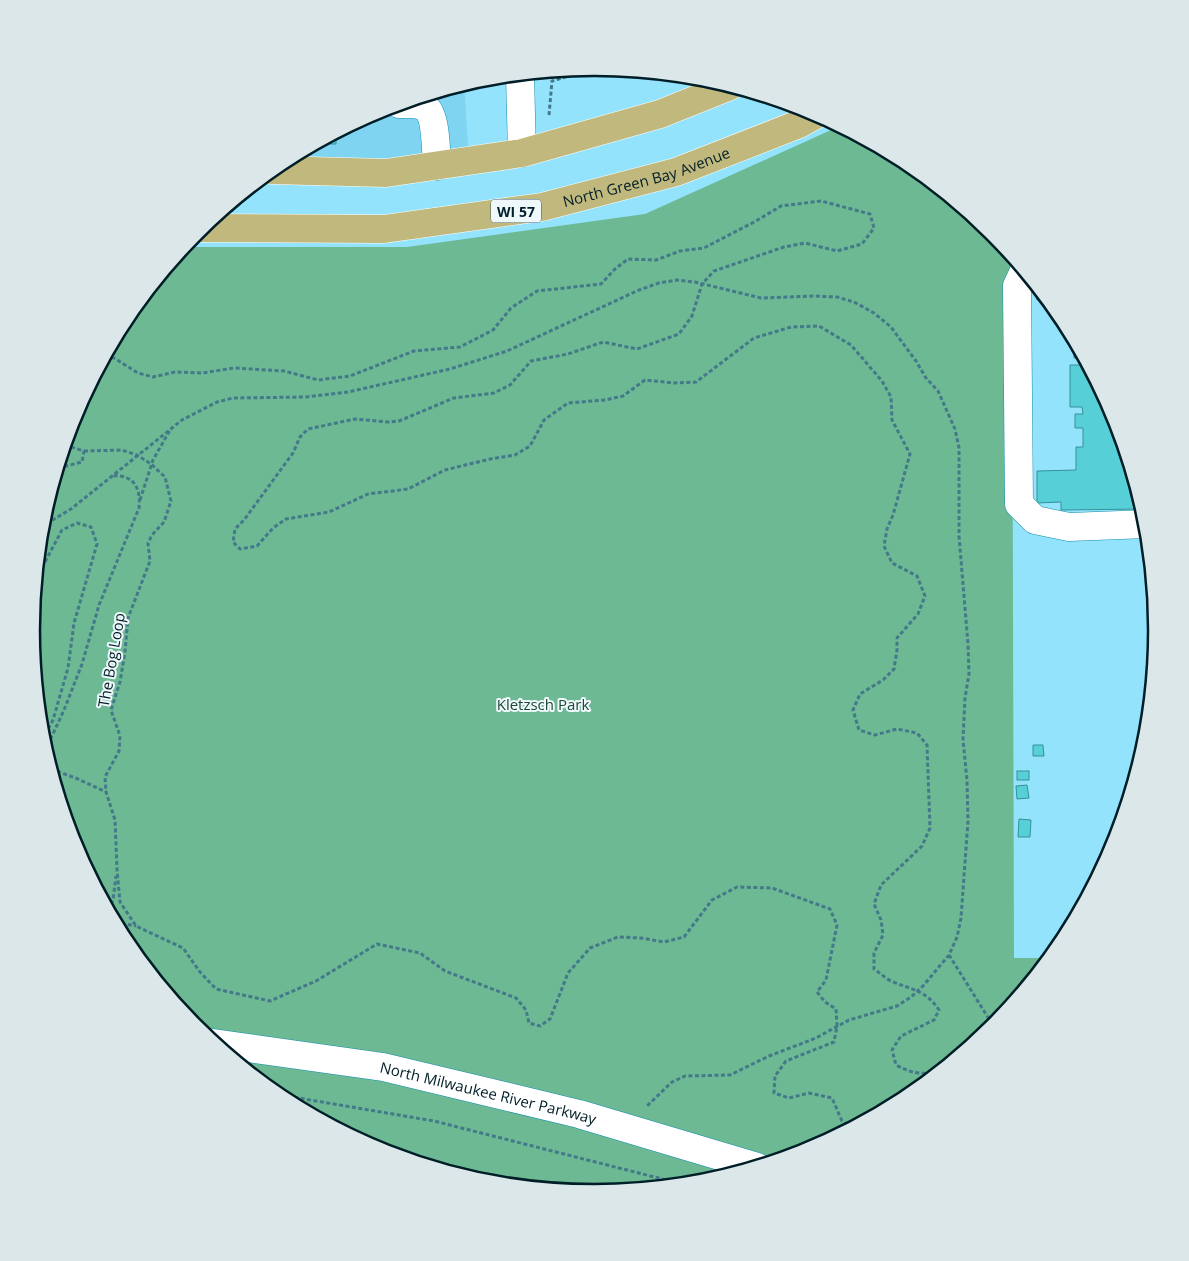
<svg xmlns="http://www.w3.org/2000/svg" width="1189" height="1261" font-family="'Open Sans',sans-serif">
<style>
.built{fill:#7ed4f1}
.green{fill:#6cb993}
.building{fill:#57cfd7;stroke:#359197}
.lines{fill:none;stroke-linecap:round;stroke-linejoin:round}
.minor-casing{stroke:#118ead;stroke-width:29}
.major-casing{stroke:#fff;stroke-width:29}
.path{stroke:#44798a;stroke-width:3;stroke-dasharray:4 2.5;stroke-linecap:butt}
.minor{stroke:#fff;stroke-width:28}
.major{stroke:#c0b87d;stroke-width:28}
.labels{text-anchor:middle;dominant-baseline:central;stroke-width:4;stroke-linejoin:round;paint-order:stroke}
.shield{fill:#eff8fb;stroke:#485f67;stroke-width:1}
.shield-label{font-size:14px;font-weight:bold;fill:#001e27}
.street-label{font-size:15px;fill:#001e27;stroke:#eff8fb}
.park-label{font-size:15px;fill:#1e4734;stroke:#eff8fb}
.rim{fill:none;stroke:#001e27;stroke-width:2.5}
</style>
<rect width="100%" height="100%" fill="#94e3fd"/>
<path class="built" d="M464,84l5,77 -187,1 97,-52z"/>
<path class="green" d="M840,126l68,36 85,70 19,24 2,702h37l-58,71 -86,70 -97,52 -106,32 -110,11 -110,-11 -105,-32 -98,-52 -85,-70 -70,-86 -52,-97 -32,-106 -11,-110 11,-110 32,-105 52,-98 58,-70h223l238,-33z"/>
<g class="building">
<path d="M336,133v11h-20z"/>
<path d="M1037,286l12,14h-12z"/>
<path d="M1074,345h3l38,70 28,94 -82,1v-8l-24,1v-32l39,-1v-23h7v-19h-8v-14h8l-1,-7h-12v-42h13v-7h-9z"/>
<path d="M1150,556l8,75 -2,16h-5z"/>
<path d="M1033,745h10l1,11h-11z"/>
<rect x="1017" y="771" width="12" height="9"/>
<path d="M1027,785l2,13 -12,1 -1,-13z"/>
<path d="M1019,819l12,1 -1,17h-12z"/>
</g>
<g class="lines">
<defs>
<g id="minor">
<path d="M520,75l2,78"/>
<path d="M399,104c9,0 20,-1 27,4 10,8 10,44 11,58"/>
<path d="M1024,271l-7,15 2,218 16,16 34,7 78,-3"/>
<path id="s1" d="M213,1043l170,24 196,47 178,53"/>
</g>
<g id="major">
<path d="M272,170l114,3 136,-20 138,-39 70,-28"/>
<path id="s2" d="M201,228l183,1 158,-22 134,-35 123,-48 18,-10"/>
</g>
</defs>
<use href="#minor" class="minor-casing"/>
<use href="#major" class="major-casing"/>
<g class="path">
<path d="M549,115l3,-34 17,-5 7,-7"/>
<path d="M105,357l9,1 24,15 15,4 22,-5 27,1 32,-5 50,3 34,9 32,-4 64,-25 46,-4 33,-17 18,-22 26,-17 64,-7 14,-15 13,-10 28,1 24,-9 24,-3 52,-27 25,-15 40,-5 49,13 4,14 -12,16 -25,7 -32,-8 -21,4 -70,24 -12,13 -10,32 -13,18 -42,15 -34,-7 -35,12 -37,7 -21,24 -16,8 -40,5 -55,23 -11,1 -33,-3 -47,10 -8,8 -7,16 -49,67 -9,9 -2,13 7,7 17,-3 16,-18 13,-9 43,-7 39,-18 40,-5 37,-19 45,-11 25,-4 15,-9 14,-26 24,-17 37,-3 18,-4 22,-16 29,3 22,-1 58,-44 37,-11 28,-1 32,19 31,36 9,16 1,23 18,34 -17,61 -6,14 -3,17 8,17 25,13 8,20 -7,18 -21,24v12l-3,19 -11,11 -23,14 -7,16 6,20 16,5 22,-6 20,4 10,12 3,83 -8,18 -41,39 -7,19 7,16 2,15 -9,18v16c6,4 11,9 17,12 21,9 35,9 48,29l-5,10 -33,16 -9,14 4,15c21,11 29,10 50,2"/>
<path d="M84,451l38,-1 15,5 14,9 14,13 6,24 -7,21 -12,13 -4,8 2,18 -22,57 -3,34 -5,30 -9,28 9,26 -1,15 -14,26 1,15"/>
<path d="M58,468l24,-6 2,-11 -19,-6"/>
<path d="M140,500l13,-40 17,-30"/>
<path d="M41,527l30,-18 111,-89 35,-18 16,-4 73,-1 42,-5 102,-23 57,-18 132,-61 20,-7 18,-3 18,2 66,16 52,-2 24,1 17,5 20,11 17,14 25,34 10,17 12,13 17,38 4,19v88l9,108 1,30 -4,24 -2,41 4,42 1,40 -7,97 -4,19 -8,18 -26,31 -12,11 -14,9 -48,14 -33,18 -47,18 -39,19 -45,1 -13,6 -25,24"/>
<path d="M37,572l8,-10 17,-32 15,-7 14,4 6,17 -23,79 -6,45 -15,52 -11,20"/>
<path d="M45,751l19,-41 18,-46 17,-59 40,-97c2,-20 -5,-34 -27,-32"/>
<path d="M51,769l27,10 28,13 9,28 2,50 3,32 16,24 47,22 17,24 16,17 54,12 46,-20 61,-37 43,9 25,18 71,27 10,12 3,13 11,3 10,-7 18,-46 22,-25 28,-11 23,1 23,4 20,-5 28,-37 25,-13 35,1 58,21 7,16 -11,55 -9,12 8,10 11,7 1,17 -3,16 -48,19 -11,15 -1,17 15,5 20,-5 23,5 10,23 11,7"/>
<path d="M108,910l5,-10 3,-24"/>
<path d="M115,922l21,4"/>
<path d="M949,955l45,72"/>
<path d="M275,1094l159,27 252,64"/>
</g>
<use href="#minor" class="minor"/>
<use href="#major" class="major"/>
</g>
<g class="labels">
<rect class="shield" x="491" y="199.5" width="50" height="23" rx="4"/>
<g class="shield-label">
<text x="516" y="211">WI 57</text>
</g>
<g class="street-label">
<text stroke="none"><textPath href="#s2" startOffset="451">North Green Bay Avenue</textPath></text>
<text transform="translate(111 660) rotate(-80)">The Bog Loop</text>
<text stroke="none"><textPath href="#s1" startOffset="280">North Milwaukee River Parkway</textPath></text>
</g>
<g class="park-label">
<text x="543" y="704">Kletzsch Park</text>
</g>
</g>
<path d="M0 0H1189V1261H0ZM40 630a554 554 0 1 1 1108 0a554 554 0 1 1-1108 0Z" fill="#dce7ea" fill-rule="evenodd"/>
<path class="rim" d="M40 630a554 554 0 1 1 1108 0a554 554 0 1 1-1108 0Z"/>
</svg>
